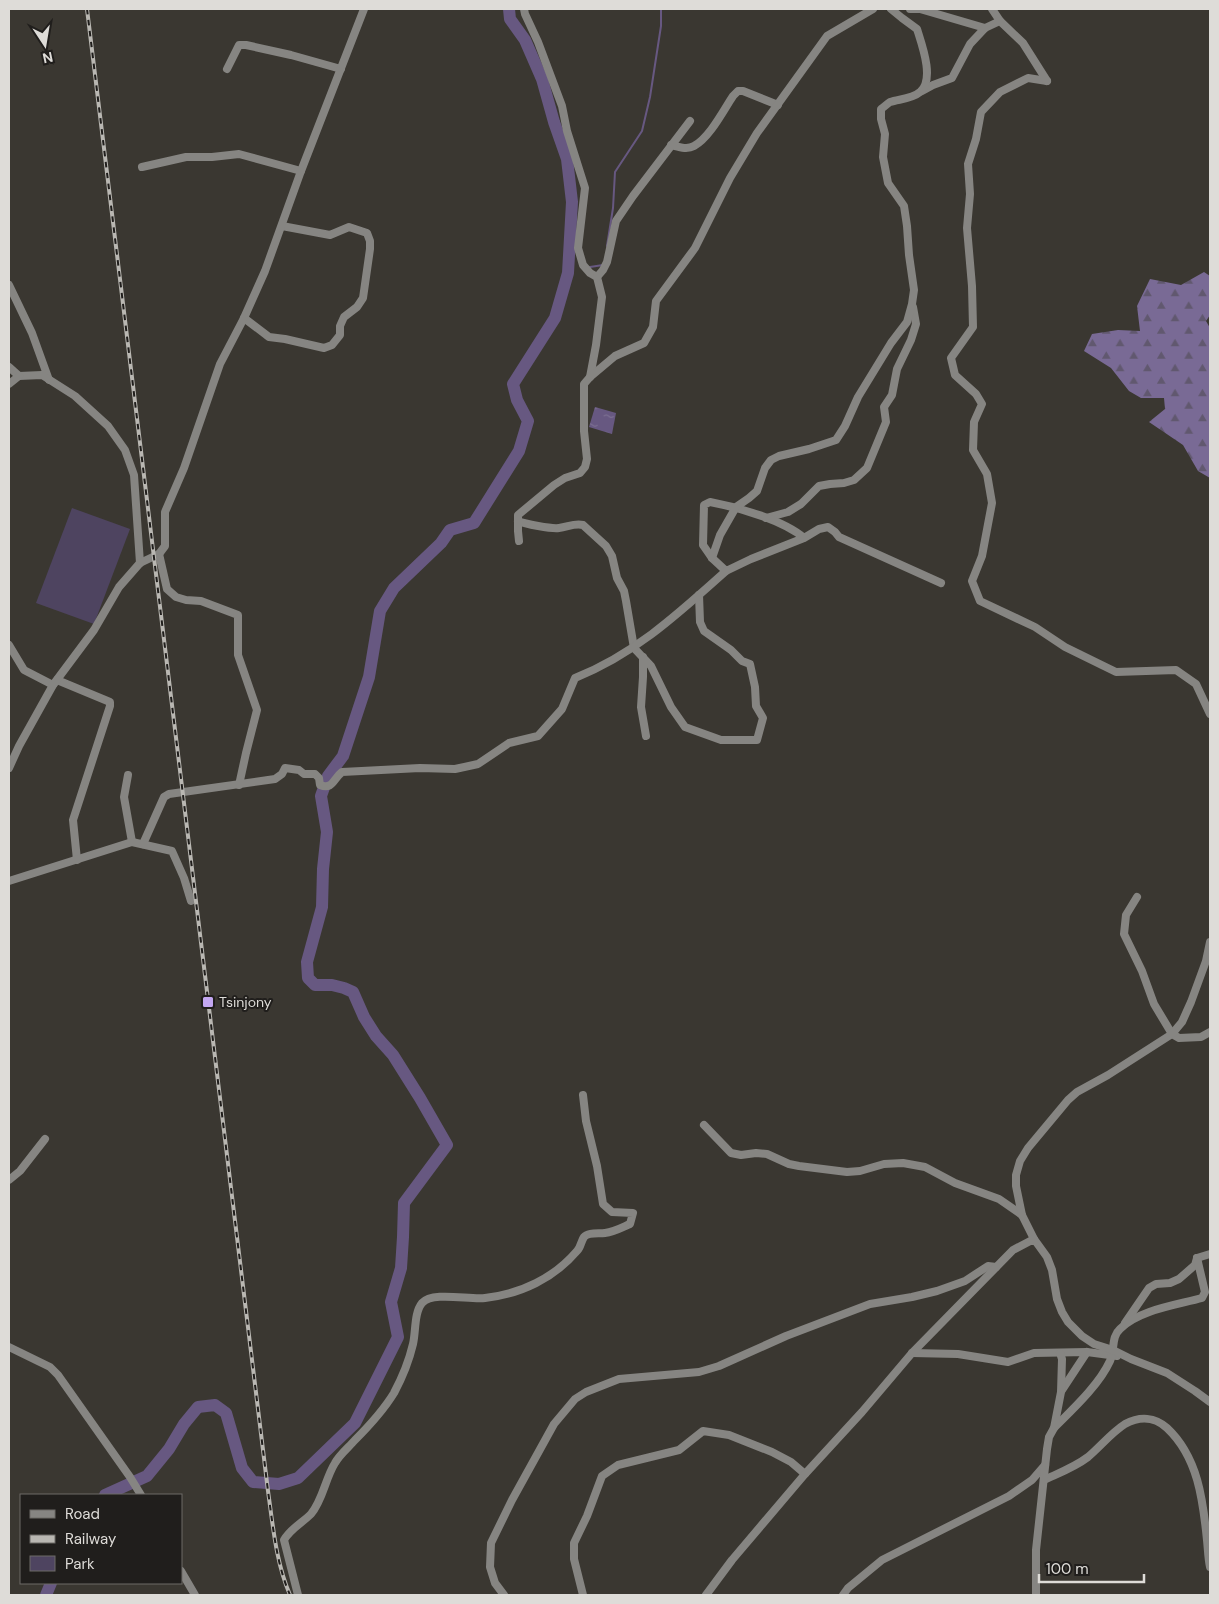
<svg xmlns="http://www.w3.org/2000/svg" width="1219" height="1604" font-family="'DM Sans',sans-serif">
<style>
.green{fill:#4e4460}
.forest{fill:url(#forest-firs)}
.water{fill:url(#water-ripples)}
.lines{fill:none;stroke-linecap:round;stroke-linejoin:round}
.stream{stroke:#675881;stroke-width:2}
.river{stroke:#675881;stroke-width:12}
.minor{stroke:#868582;stroke-width:8}
.rail-casing{stroke:#b9b7b2;stroke-width:4}
.rail{stroke:#201e1c;stroke-width:2;stroke-dasharray:5.5;stroke-linecap:butt}
.poi-dot{fill:#c3a7f2;stroke:#201e1c;stroke-width:2}
.labels{text-anchor:middle;dominant-baseline:central;stroke-width:4;stroke-linejoin:round;paint-order:stroke}
.poi-label{font-size:14px;fill:#dedcd8;stroke:#201e1c;text-anchor:start}
</style>
<defs>
<pattern id="forest-firs" width="22" height="20" patternUnits="userSpaceOnUse" patternTransform="scale(1.25)"><rect width="22" height="20" fill="#796a95"/><path d="M5 1l3.5 6h-7zM16 11l3.5 6h-7z" fill="#61586f"/></pattern>
<pattern id="water-ripples" width="26" height="14" patternUnits="userSpaceOnUse" patternTransform="scale(1.25)"><rect width="26" height="14" fill="#675881"/><path d="M2 4q2-2 4 0t4 0M15 11q2-2 4 0t4 0" fill="none" stroke="#7c6f92"/></pattern>
</defs>
<rect width="100%" height="100%" fill="#3a3731"/>
<path class="green" d="M72,508l58,21 -36,95 -58,-21z"/>
<path class="forest" d="M1204,272l6,4v39l-4,6 4,7v150l-12,-7 -15,-26 -34,-23 16,-13 -1,-11h-23l-12,-7 -18,-23 -27,-17 8,-17 26,-4 22,1 -3,-25 13,-27 31,6z"/>
<path class="water" d="M595,407l21,6 -4,21 -23,-7z"/>
<g class="lines">
<g class="stream">
<path d="M607,246l6,-38 2,-36 27,-41 8,-34 11,-71v-17"/>
<path d="M590,267l13,-2"/>
</g>
<g class="river">
<path d="M105,1495l42,-19 22,-27 15,-25 14,-17 17,-2 11,8 16,55 11,14 26,2 19,-6 57,-55 43,-86 -7,-35 10,-34 2,-31 1,-34 43,-58 -27,-47 -27,-43 -17,-19 -12,-19 -11,-25 -9,-4 -12,-3h-17l-7,-7 -1,-16 15,-55 1,-38 4,-37 -6,-36 7,-20 15,-20 26,-79 11,-66 14,-23 47,-45 9,-13 24,-7 45,-72 9,-30 -11,-21 -4,-16 42,-66 13,-45 4,-71 -5,-43 -13,-37 -12,-43 -17,-39 -15,-21 -1,-10"/>
<path d="M46,1595l5,-12"/>
</g>
<g class="minor">
<path d="M524,9l1,5 13,28 24,64 5,25 18,57 -7,60 5,17 7,8 7,4 5,20 -6,48 -6,32"/>
<path d="M910,9h10l65,19"/>
<path d="M992,9l8,12"/>
<path d="M227,69l12,-24h7l45,10 50,14"/>
<path d="M1047,81l-19,-3 -28,14 -19,20 -5,27 -8,25 2,30 -3,34 5,58 1,41 -22,31 4,17 21,19 6,10 -8,18 -1,28 14,24 5,29 -10,53 -10,25 8,20 55,26 30,20 51,25 60,-2 20,14 14,30"/>
<path d="M922,91l11,-6 19,-7 18,-34 15,-16 15,-7 23,22 24,38"/>
<path d="M671,145c8,2 16,5 23,1 16,-9 29,-35 39,-50l5,-5h5l35,14"/>
<path d="M142,167l44,-10h26l27,-3 62,17"/>
<path d="M597,277l6,-7 4,-8 9,-41 17,-25 57,-75"/>
<path d="M9,285l23,48 17,47"/>
<path d="M244,318l25,19 16,2 39,9 8,-3 8,-10v-9l4,-9 13,-10 6,-9 7,-49v-8l-3,-8 -18,-6 -19,8 -48,-9"/>
<path d="M9,367l10,9 23,-1 33,21 33,30 17,24 9,25 6,88"/>
<path d="M9,384l10,-8"/>
<path d="M766,518l22,-6 13,-8 18,-18 11,-2 14,-1 10,-3 13,-12 19,-46 -2,-15 8,-12 5,-26 14,-29 5,-16 -3,-17"/>
<path d="M518,521c7,3 33,8 41,7 9,-1 15,-5 24,-3l23,21 6,10 5,22 7,13 2,10 8,47 17,18 20,41 14,20 36,13h36l6,-22 -7,-12 -1,-19 -5,-23 -8,-3 -11,-11 -27,-19 -4,-9 -1,-27"/>
<path d="M804,538c-21,-18 -67,-31 -94,-36l-6,3 -1,40 9,13 14,13 25,-12 53,-21 15,-9 9,-2 7,5 4,5 102,46"/>
<path d="M519,541l-1,-10v-16l36,-30 11,-7 15,-5 5,-6 2,-8 -3,-28v-47l6,-7 25,-21 29,-13 9,-16 3,-26 39,-53 35,-70 27,-45 70,-97 46,-27"/>
<path d="M159,554l8,35 9,8 10,3 15,1 37,14v40l19,55 -11,43 -7,32"/>
<path d="M712,558l8,-23 16,-28 13,-9 8,-7 8,-23 6,-8 8,-4 30,-7 27,-9 9,-14 13,-29 33,-54 16,-21 5,-18 2,-14 -5,-35 -2,-29 -3,-20 -16,-23 -5,-26 2,-23 -4,-15v-10c3,-2 6,-5 9,-7 9,-3 22,-3 30,-10 15,-12 2,-47 -3,-63l-15,-11 -11,-9"/>
<path d="M9,645l15,25 29,15"/>
<path d="M643,657v20l-2,30 5,29"/>
<path d="M57,680l53,22v4l-37,114 4,40"/>
<path d="M9,768l10,-22 34,-61 41,-55 25,-43 21,-24 19,-9 6,-8v-34l19,-44 36,-104 24,-46 21,-47 36,-100 63,-162"/>
<path d="M128,775l-4,22 8,45"/>
<path d="M143,844l21,-47 5,-3 106,-15 7,-5 3,-6 14,2 5,4h11l4,4 1,7c13,5 13,-6 22,-13l78,-4 35,1 23,-5 31,-21 29,-7 24,-27 13,-31c60,-24 103,-64 151,-107"/>
<path d="M9,881l123,-39 40,9 12,27 7,23"/>
<path d="M1137,897l-11,18 -2,19 18,37 12,33 18,30 7,4 22,-1 9,-5"/>
<path d="M704,1125l27,28 10,2 15,-2 11,1 22,10 10,2 48,6 13,-1 24,-7 19,-1 22,4 30,16 44,16 23,16 12,24"/>
<path d="M9,1180l11,-9 25,-32"/>
<path d="M1022,1215l-6,-29v-11l4,-14 8,-13 40,-48 9,-8 31,-17 64,-41 10,-12 9,-20 15,-41 4,-19"/>
<path d="M1197,1258l13,-4"/>
<path d="M1125,1323l24,-35 7,-4 14,-1 9,-4 16,-14 2,-7"/>
<path d="M9,1347l41,20 8,8 72,102 11,18"/>
<path d="M912,1353l46,1 50,8 26,-9 53,-1 30,4"/>
<path d="M1062,1390l25,-38"/>
<path d="M1054,1428c19,-19 45,-43 56,-67 5,-11 1,-24 10,-32 18,-19 57,-24 82,-31l3,-6 -8,-34"/>
<path d="M1044,1480c15,-7 31,-13 44,-23 13,-11 23,-24 37,-33 15,-8 30,-7 42,4 31,29 36,72 40,112 1,9 1,18 3,27"/>
<path d="M181,1571l14,24"/>
<path d="M298,1595l-14,-55c6,-11 18,-17 27,-26 12,-14 14,-35 24,-51 5,-9 14,-16 20,-23 14,-14 28,-29 39,-47 8,-15 15,-32 19,-49 3,-13 1,-31 9,-41 11,-12 47,-3 63,-5 36,-4 69,-20 92,-47 4,-4 4,-10 7,-14 4,-5 15,-3 21,-4 9,-1 18,-6 25,-9l3,-11 -21,-1 -9,-8 -6,-38 -11,-45 -3,-26"/>
<path d="M504,1595l-9,-12 -5,-16 1,-24 21,-43 42,-76 21,-25 11,-7 33,-13 80,-7 20,-6 67,-30 84,-32 42,-7 25,-6 28,-10 23,-15 8,1"/>
<path d="M583,1595l-9,-36v-16l13,-27 15,-40 16,-11 61,-15 24,-19 26,4 43,17 19,10 14,12"/>
<path d="M706,1595l26,-35 73,-86 57,-62 50,-59 101,-103 21,-11 13,18 5,13 5,29 5,13 6,10 14,14 12,8 19,6 18,9 36,14 28,18 15,11"/>
<path d="M843,1595l5,-7 34,-28 127,-64 23,-16 13,-15"/>
<path d="M1036,1595v-45l11,-101 2,-12 5,-9 7,-36 1,-33 -2,-6"/>
</g>
<defs>
<path id="rail" d="M87,9l181,1482c5,35 8,72 22,104"/>
</defs>
<use href="#rail" class="rail-casing"/>
<use href="#rail" class="rail"/>
</g>
<rect class="poi-dot" x="202" y="996" width="12" height="12" rx="2.5"/>
<g class="labels">
<g class="poi-label">
<text x="219" y="1002">Tsinjony</text>
</g>
</g>
<rect width="1219" height="1604" fill="none" stroke="#dedcd8" stroke-width="20"/>
<rect x="20" y="1494" width="162" height="90" fill="#201e1c" stroke="#6c6a67"/>
<rect x="30" y="1510" width="25" height="8" fill="#868582" stroke="#6c6a67"/>
<text x="65" y="1519" font-size="15" fill="#dedcd8">Road</text>
<rect x="30" y="1535" width="25" height="8" fill="#b9b7b2" stroke="#6c6a67"/>
<text x="65" y="1544" font-size="15" fill="#dedcd8">Railway</text>
<rect x="30" y="1556" width="25" height="15" fill="#4e4460" stroke="#6c6a67"/>
<text x="65" y="1569" font-size="15" fill="#dedcd8">Park</text>
<g transform="translate(45 45) rotate(168)" stroke="#201e1c" stroke-width="4" paint-order="stroke">
<path d="M0-4L9 19L0 12L-9 19Z" fill="#dedcd8"/>
<text y="-8" font-size="14" font-weight="bold" text-anchor="middle" fill="#dedcd8">N</text>
</g>
<path d="M1039 1574v8h105v-8" fill="none" stroke="#dedcd8" stroke-width="2.5"/>
<text x="1046" y="1574" font-size="15" fill="#dedcd8" stroke="#201e1c" stroke-width="4" paint-order="stroke">100 m</text>
</svg>
